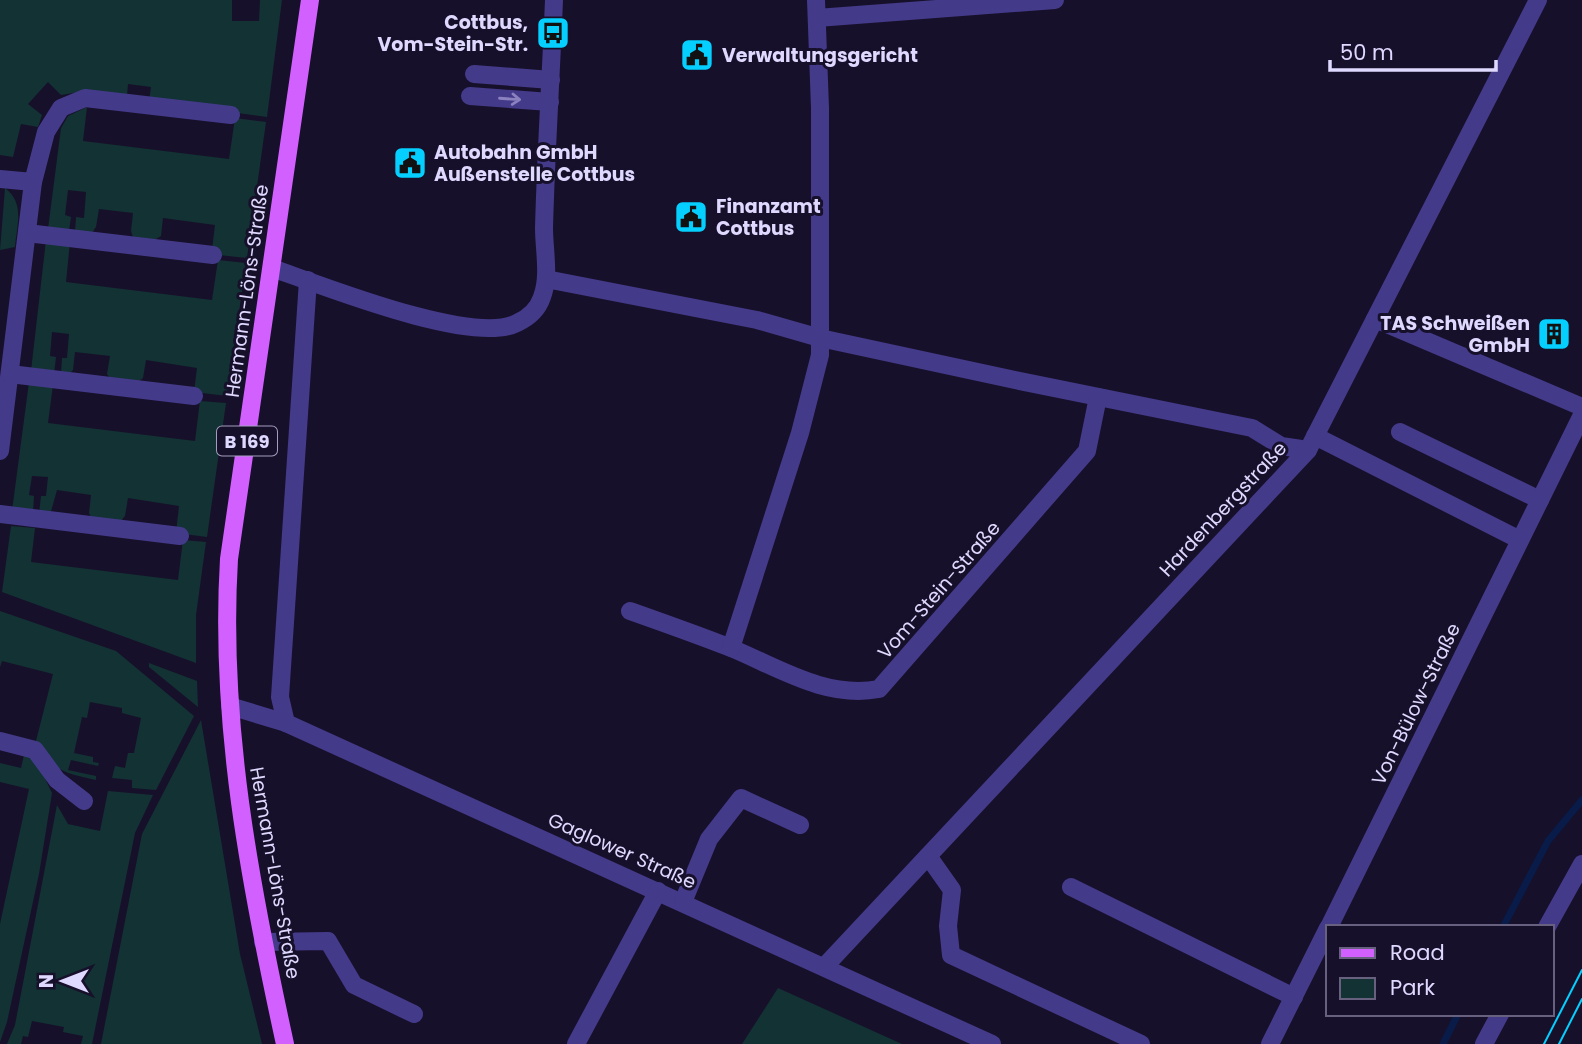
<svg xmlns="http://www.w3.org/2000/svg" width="1582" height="1044" font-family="Poppins,sans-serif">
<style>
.green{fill:#133234}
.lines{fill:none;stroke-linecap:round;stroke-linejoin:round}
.stream{stroke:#091b49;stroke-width:7}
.minor{stroke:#443a8a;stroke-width:18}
.major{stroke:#d260ff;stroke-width:18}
.tram{stroke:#05cfff;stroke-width:2}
.oneway{stroke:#8a82bf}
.labels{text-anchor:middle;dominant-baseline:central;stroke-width:6;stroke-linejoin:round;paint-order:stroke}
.shield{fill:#17102a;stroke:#a49dbf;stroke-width:2}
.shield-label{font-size:18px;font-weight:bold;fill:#e0d9ff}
.poi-label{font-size:19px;font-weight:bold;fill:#e0d9ff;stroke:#17102a;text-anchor:start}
.street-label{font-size:19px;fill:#e0d9ff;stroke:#17102a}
</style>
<rect width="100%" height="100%" fill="#17102a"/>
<g class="green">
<path d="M0,0h232v21h27l1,-21h22l-15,117 -118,-16 2,-14 -23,-3 -1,12 -41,-5 -25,4 -13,-13 -20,22 14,11 -4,12 -17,-3 -8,33 -13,-2z"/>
<path d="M87,107l-4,34 146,18 6,-41 31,4 -19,136 -29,-3 -6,-5 3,-25 -52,-7 -2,18 -10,6 -17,-2 -3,-9 2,-18 -34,-4 -3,18 -5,7 -16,-2 1,-15 8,1 2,-26 -18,-2 -3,25 6,2 -2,14 -21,-2 13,-101 7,-12z"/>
<path d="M5,188c20,15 12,37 10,59l-15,3z"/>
<path d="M46,240l24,2 -4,40 146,18 6,-40 28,3 -19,133 -33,-4 3,-24 -51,-8 -3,18 -8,6 -23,-3 -5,-7 3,-18 -35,-4 -2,18 -5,5 -7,-1 1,-16h5l2,-24 -17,-2 -2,24 6,1 -2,17 -23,-3z"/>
<path d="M29,382l24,3 -5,38 147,18 5,-40 26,2 -19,134 -31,-4 3,-27 -51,-8 -3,18 -6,7 -26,-2 -4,-8 2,-18 -34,-5 -7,25 -11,-1 2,-18h5l2,-19 -16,-1 -3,19 5,1 -1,17 -21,-2z"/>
<path d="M11,526l24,2 -4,34 147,18 5,-40 23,2 -10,73v48l-194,-71z"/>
<path d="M0,611l116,40 78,65 -38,74 -24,-2v-8l-20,-2 3,-12 10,2 3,-15h6l7,-35 -19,-5v-5l-32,-6 -3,16 -5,-1 -8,36 19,4v5l6,1 -1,3 -27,-6 -3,10 28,6v4c-36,-8 -39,-8 -60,-39l17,-67 -51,-13 -2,6z"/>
<path d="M149,663l48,18 1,26 -49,-40z"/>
<path d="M201,720l39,234 22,90h-161l41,-210z"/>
<path d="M24,755l11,3 17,35 -13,81 -32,148 -7,20v-118l29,-135 -29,-7v-19l21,5z"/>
<path d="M108,791l45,4 -18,38 -43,211h-11l2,-8 -20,-4 1,-5 -32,-6 -4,16 -5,-1 -2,8h-14l8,-19 42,-220 11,19 32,7z"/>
<path d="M778,988l124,56h-160z"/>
</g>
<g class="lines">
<g class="stream">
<path d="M1503,927l45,-86 34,-41"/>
<path d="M1443,1044l15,-30"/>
</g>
<g class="minor">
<path d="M817,18l238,-18"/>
<path d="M474,74l77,6"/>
<path d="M470,96l80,6"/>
<path d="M0,179l33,3 -33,269"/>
<path d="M33,182l13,-50 15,-24 24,-10 146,17"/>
<path d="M27,233l186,22"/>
<path d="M272,268c49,17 201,78 245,55 11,-5 21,-14 25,-26 8,-21 2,-47 2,-69 2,-76 7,-152 10,-228"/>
<path d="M546,279l211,41 63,18 195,42 237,48 29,18 27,4"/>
<path d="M1375,319l207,88"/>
<path d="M10,374l184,22"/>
<path d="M1400,432l140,68"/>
<path d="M1315,436l205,104"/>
<path d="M0,514l180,22"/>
<path d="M630,611c34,12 68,24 101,37 48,20 95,51 148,41l208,-238 11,-54"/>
<path d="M731,648l69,-215 20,-78v-247l-4,-108"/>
<path d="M230,706l56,17 706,321"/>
<path d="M286,723l-6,-26 28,-417"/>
<path d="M0,741l35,9 22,30 27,21"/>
<path d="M928,856l24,34 -4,36 3,29 190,89"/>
<path d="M1071,887l223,110"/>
<path d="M683,902l26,-63 32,-41 59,27"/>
<path d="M1329,927l253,-512"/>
<path d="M1547,927l35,-63"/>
<path d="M263,942l65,-1 26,44 60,29"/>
<path d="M825,966l483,-516 230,-450"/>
<path d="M576,1044l82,-153"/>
<path d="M1270,1044l58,-116"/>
<path d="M1484,1044l16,-30"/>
</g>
<path class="major" d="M285,1044c-35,-160 -66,-321 -56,-485l81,-559"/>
<g class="tram">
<path d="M1544,1044l38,-74"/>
<path d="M1559,1044l23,-45"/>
</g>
</g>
<defs><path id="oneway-shaft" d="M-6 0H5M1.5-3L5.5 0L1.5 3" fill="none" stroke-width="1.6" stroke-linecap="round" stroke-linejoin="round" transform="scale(1.75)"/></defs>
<use class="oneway" href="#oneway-shaft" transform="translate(510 99) rotate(4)"/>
<defs>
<symbol id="bus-square" viewBox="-11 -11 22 22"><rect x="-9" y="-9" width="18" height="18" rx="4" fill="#05cfff" stroke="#17102a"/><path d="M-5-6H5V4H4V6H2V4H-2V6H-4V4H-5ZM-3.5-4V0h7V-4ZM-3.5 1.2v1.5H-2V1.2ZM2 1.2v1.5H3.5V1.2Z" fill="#111"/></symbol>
<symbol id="civic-square" viewBox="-11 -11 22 22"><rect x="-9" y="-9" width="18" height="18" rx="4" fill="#05cfff" stroke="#17102a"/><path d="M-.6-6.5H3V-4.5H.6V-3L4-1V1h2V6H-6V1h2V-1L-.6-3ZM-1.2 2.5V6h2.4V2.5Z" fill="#111"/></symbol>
<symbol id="building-square" viewBox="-11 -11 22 22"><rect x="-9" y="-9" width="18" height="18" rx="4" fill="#05cfff" stroke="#17102a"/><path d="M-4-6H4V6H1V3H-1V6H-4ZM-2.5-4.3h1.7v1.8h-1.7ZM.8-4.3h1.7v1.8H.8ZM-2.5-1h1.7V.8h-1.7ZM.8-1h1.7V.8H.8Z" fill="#111"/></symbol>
</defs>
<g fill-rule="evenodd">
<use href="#bus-square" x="534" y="14" width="38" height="38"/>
<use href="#civic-square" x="678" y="36" width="38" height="38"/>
<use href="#civic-square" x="391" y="144" width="38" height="38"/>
<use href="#civic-square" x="672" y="198" width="38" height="38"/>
<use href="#building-square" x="1535" y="315" width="38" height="38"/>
</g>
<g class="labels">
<rect class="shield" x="217" y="426.5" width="60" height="29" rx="5"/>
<g class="shield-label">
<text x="247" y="441">B 169</text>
</g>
<g class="poi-label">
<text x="528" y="22" text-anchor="end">Cottbus,<tspan x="528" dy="22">Vom-Stein-Str.</tspan></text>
<text x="722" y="55">Verwaltungsgericht</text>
<text x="434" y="152">Autobahn GmbH<tspan x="434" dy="22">Außenstelle Cottbus</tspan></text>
<text x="716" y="206">Finanzamt<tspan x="716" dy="22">Cottbus</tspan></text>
<text x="1530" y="323" text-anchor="end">TAS Schweißen<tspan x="1530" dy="22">GmbH</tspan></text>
</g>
<g class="street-label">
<text transform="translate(247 291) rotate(-82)">Hermann-Löns-Straße</text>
<text transform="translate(1223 509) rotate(-47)">Hardenbergstraße</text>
<text transform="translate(939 590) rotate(-49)">Vom-Stein-Straße</text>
<text transform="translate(1416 704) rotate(-64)">Von-Bülow-Straße</text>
<text transform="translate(622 851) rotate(24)">Gaglower Straße</text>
<text transform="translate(275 873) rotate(80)">Hermann-Löns-Straße</text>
</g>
</g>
<rect x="1326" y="925" width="228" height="91" fill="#17102a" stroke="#67607f" stroke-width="2"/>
<rect x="1340" y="948" width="35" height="10" fill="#d260ff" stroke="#67607f" stroke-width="2"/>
<text x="1390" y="960" font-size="21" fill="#e0d9ff">Road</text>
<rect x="1340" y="978" width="35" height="21" fill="#133234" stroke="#67607f" stroke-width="2"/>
<text x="1390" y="995" font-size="21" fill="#e0d9ff">Park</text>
<g transform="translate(63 981) rotate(270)" stroke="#17102a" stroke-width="5" paint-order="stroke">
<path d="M0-5L12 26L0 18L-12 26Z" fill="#e0d9ff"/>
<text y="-10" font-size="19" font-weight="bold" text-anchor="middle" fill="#e0d9ff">N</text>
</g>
<path d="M1330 60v10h166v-10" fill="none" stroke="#e0d9ff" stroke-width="3.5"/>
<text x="1340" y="60" font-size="21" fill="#e0d9ff" stroke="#17102a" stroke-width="5" paint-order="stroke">50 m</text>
</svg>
